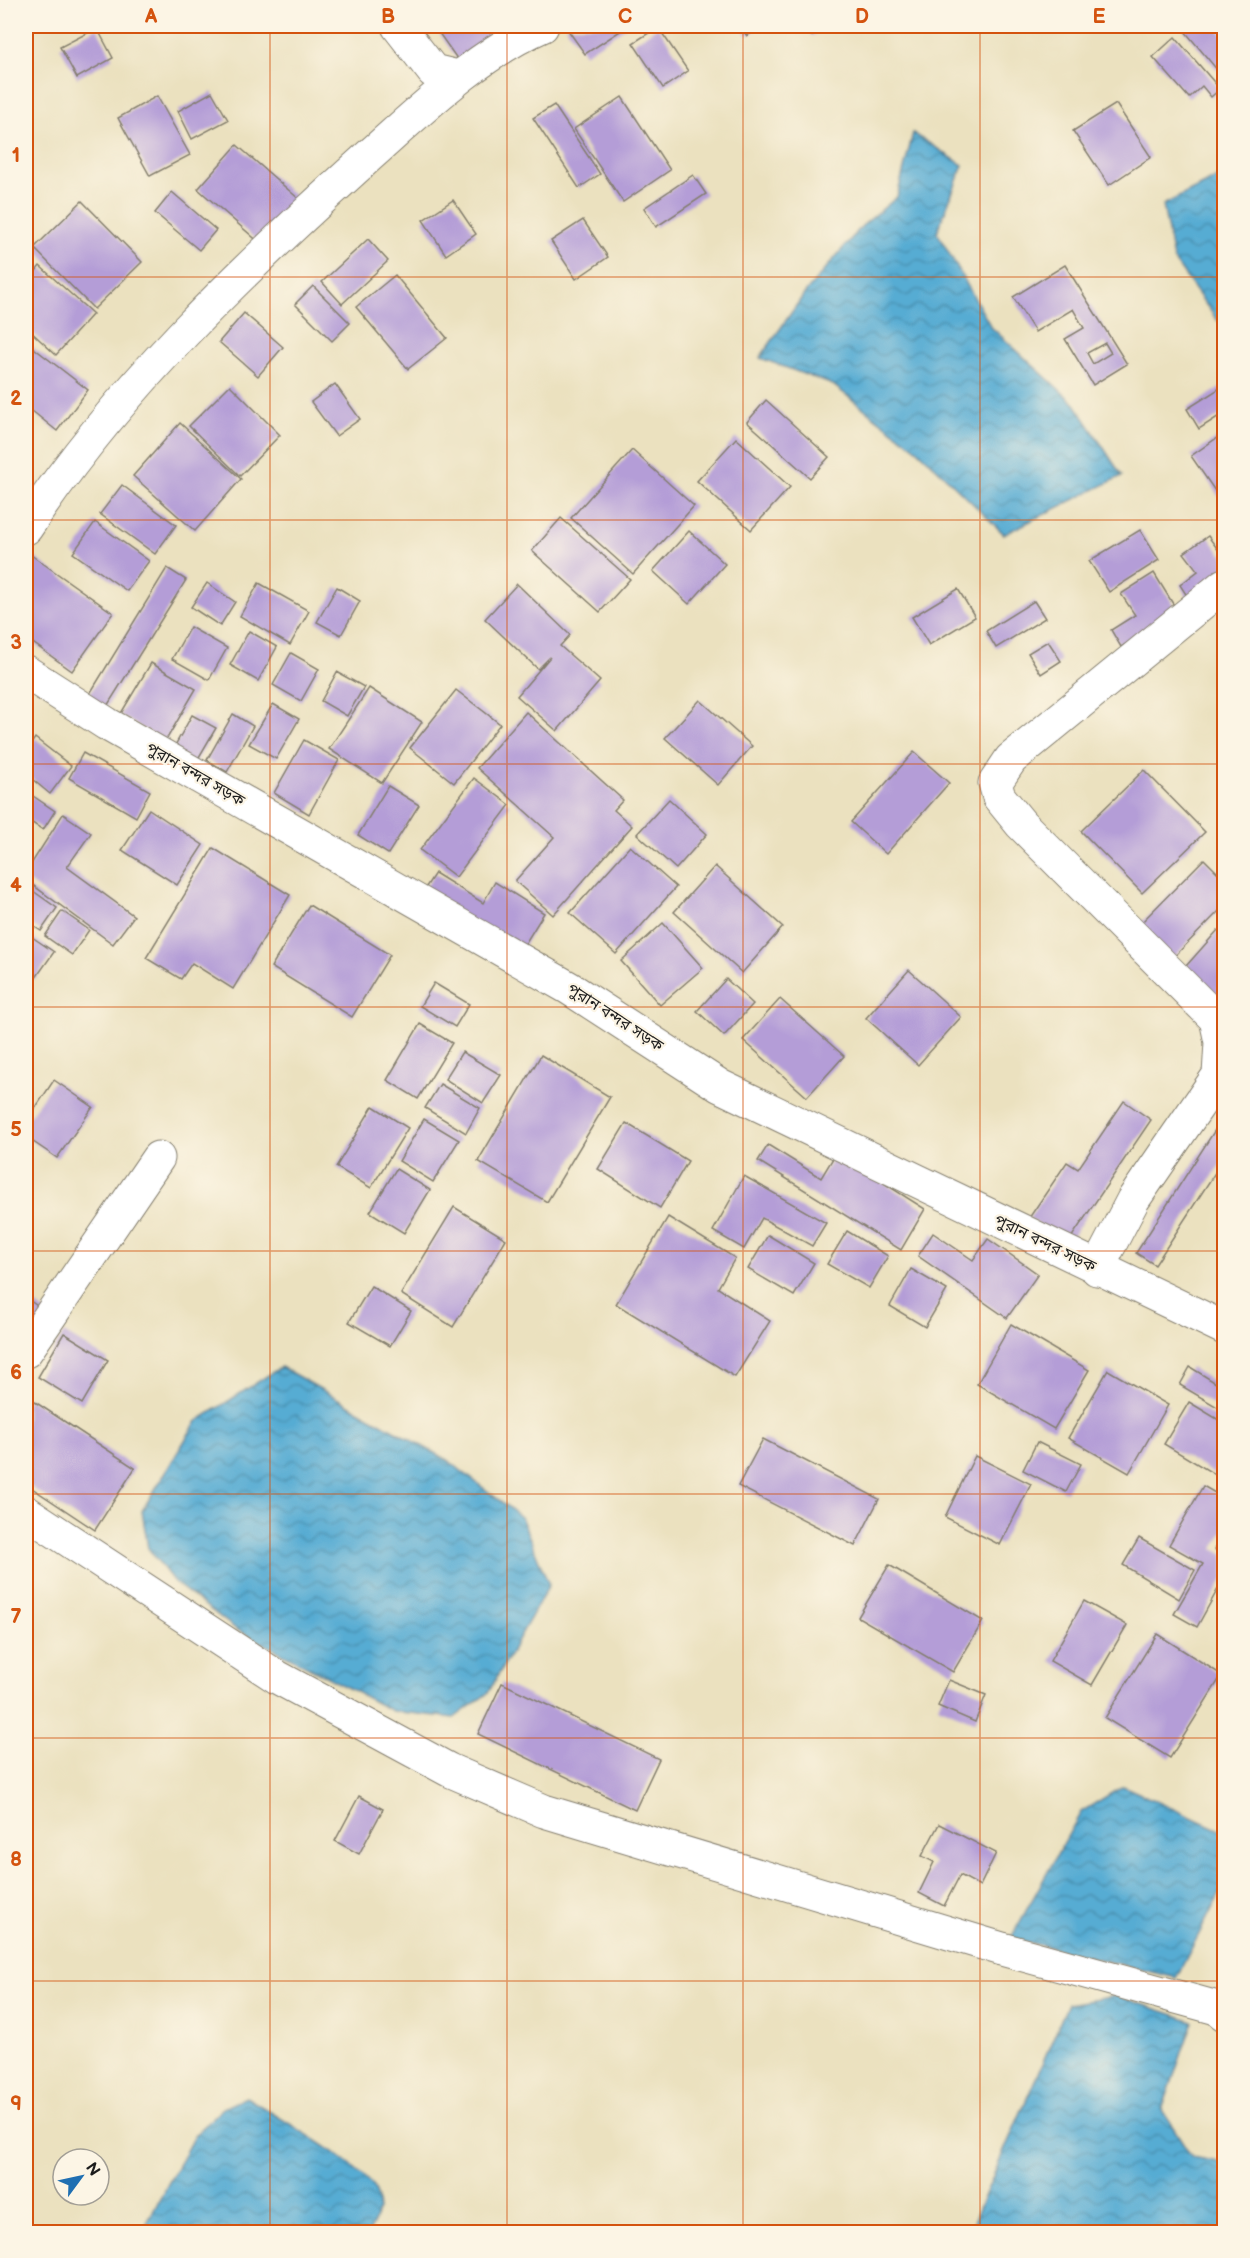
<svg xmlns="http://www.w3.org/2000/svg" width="1250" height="2258" font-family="'Balsamiq Sans','Noto Sans Bengali',sans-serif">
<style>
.water{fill:url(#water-waves);stroke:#396478;stroke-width:1.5}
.building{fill:#b49dd7;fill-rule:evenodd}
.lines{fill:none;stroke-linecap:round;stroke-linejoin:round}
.minor-casing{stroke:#847e6e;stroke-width:35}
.minor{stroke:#fff;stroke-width:33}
.grid{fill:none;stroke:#d4530e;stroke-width:1.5;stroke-opacity:0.55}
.labels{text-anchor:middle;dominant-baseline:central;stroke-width:4.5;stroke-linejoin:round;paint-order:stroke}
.street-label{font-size:16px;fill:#1c1c1c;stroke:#fcf5e5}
.neatline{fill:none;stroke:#d4530e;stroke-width:2}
.grid-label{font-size:20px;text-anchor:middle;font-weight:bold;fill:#d4530e}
</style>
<defs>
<pattern id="water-waves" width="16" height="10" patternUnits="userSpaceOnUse" patternTransform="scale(1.5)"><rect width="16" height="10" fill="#56acd3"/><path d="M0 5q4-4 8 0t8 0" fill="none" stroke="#468baa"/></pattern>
</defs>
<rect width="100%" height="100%" fill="#fcf5e5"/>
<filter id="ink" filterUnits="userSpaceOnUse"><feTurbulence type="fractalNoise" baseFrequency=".0167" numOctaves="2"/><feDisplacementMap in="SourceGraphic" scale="12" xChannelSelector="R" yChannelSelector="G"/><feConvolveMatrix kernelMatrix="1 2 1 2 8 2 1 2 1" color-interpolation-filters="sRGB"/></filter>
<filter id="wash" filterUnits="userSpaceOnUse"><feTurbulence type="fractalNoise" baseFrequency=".008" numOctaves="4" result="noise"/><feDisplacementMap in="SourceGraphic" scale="24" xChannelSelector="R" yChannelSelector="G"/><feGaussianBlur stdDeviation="1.35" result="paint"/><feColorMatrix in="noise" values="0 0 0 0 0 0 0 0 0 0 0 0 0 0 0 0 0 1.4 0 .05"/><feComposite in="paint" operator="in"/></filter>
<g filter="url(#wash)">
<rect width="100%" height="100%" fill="#ebe1bf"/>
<g class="water">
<path d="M913,133l50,32 -26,67 54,95 84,77 47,72 -118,58 -86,-84 -85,-65 -73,-27 45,-65 57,-67 35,-29z"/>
<path d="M1224,174v150l-7,-4 -44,-61 -10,-54z"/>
<path d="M281,1367l166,93 74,57 28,68 -61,108 -34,25 -62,-7 -156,-82 -62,-47 -26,-34 -6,-37 54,-89z"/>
<path d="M1123,1786l101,46v54l-48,92 -165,-40 70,-126z"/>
<path d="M1116,1996l77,25 -31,89 30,47 32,6v69h-244l-9,-5 97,-223z"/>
<path d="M246,2097c31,20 111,64 128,92 9,14 2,31 -5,43h-227l52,-96 29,-28z"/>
</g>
<g id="blocks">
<g class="building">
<path d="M434,26h79l-53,37z"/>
<path d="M565,26h63l-43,28z"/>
<path d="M740,26h22l-15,10z"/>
<path d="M805,26h23l-16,10z"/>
<path d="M1187,26h28l9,10v42l-41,-49z"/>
<path d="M658,27l30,44 -25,17 -30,-45z"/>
<path d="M97,28l16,30 -36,20 -17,-31z"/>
<path d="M1175,37l45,52 -9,8 -9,-11 -13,12 -36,-41z"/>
<path d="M212,92l16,28 -36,19 -14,-28z"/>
<path d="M157,96l33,59 -40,21 -32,-58z"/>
<path d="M622,97l48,73 -47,32 -49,-73z"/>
<path d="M1116,104l35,53 -42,28 -36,-54z"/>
<path d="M554,105l46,69 -21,14 -46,-70z"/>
<path d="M237,145l71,62 -39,44 -71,-62z"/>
<path d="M693,175l13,19 -50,33 -12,-19z"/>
<path d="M172,192l44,38 -17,20 -44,-37z"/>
<path d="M453,200l23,34 -30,21 -23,-35z"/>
<path d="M82,201l60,61 -48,47 -60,-61z"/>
<path d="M583,220l25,37 -32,22 -25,-38z"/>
<path d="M368,239l20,22 -46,43 -20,-22z"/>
<path d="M1065,265l62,99 -34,21 -28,-46 19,-11 -11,-19 -38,23 -22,-35zM1105,343l6,10 -18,11 -6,-11z"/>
<path d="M40,266l53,48 -37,41 -30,-28v-44z"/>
<path d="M395,275l52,63 -39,31 -52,-62z"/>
<path d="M313,286l37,37 -18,18 -37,-37z"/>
<path d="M244,313l39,34 -25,29 -39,-34z"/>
<path d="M26,342l62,48 -31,41 -31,-25z"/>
<path d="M335,384l25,35 -24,17 -25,-34z"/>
<path d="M230,385l50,50 -40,41 -51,-50z"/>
<path d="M1220,388l4,6v19l-25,16 -12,-20z"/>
<path d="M766,400l63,57 -19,21 -63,-56z"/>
<path d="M180,423l61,56 -46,52 -62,-55z"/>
<path d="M1224,433v71l-33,-48z"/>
<path d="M736,438l54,49 -39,43 -54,-49z"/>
<path d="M632,450l62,56 -61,68 -62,-56z"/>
<path d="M122,485l54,40 -21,29 -55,-40z"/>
<path d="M561,518l69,61 -30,33 -68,-61z"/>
<path d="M95,522l54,39 -22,30 -54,-38z"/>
<path d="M1140,530l19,30 -50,32 -20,-31z"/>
<path d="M689,531l36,33 -36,40 -36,-33z"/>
<path d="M1208,536l14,19 2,-2v21l-35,25 -9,-14 18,-14 -14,-18z"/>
<path d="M31,555l82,58 -41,58 -46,-33v-75z"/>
<path d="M167,568l19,12 -82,131 -18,-11z"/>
<path d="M1154,573l24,39 -57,35 -10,-17 24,-15 -14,-21z"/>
<path d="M207,583l28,19 -15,24 -29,-19z"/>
<path d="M259,583l50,28 -19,34 -50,-29z"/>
<path d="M517,584l53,51 -10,11 40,35 -43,50 -40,-35 33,-39 -12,12 -53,-50z"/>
<path d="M337,587l23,14 -19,34 -24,-13z"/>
<path d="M958,589l17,28 -46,28 -17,-28z"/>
<path d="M1034,601l11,17 -49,30 -10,-17z"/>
<path d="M190,627l37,21 -18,32 -37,-21z"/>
<path d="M249,631l28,16 -19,34 -28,-16z"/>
<path d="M1048,641l13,20 -20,13 -13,-21z"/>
<path d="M291,653l28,16 -18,32 -28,-16z"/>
<path d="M151,663l45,26 -31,53 -45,-27z"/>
<path d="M337,672l27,15 -17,29 -26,-15z"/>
<path d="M369,688l53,34 -40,61 -53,-34z"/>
<path d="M456,690l44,34 -46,59 -44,-35z"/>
<path d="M700,700l52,46 -34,39 -53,-47z"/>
<path d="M273,704l26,15 -23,40 -27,-15z"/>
<path d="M526,712l97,88 -9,10 18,16 -79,89 -38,-34 39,-44 -77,-69z"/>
<path d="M233,714l20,12 -26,46 -20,-12z"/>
<path d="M192,715l24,13 -21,36 -23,-13z"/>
<path d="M35,738l36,28 -21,28 -24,-20v-23z"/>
<path d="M304,740l35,20 -30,54 -35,-21z"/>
<path d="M914,752l35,31 -63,71 -35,-32z"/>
<path d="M83,753l67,38 -14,26 -67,-39z"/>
<path d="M1144,770l61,62 -63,61 -61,-62z"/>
<path d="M474,778l36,27 -54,72 -36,-27z"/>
<path d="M388,786l31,19 -31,49 -30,-19z"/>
<path d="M33,796l22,15 -12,19 -17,-11v-13z"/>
<path d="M669,799l38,35 -31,35 -39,-35z"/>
<path d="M149,809l54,36 -26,40 -55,-35z"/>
<path d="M63,814l28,19 -24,34 67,49 -21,28 -87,-64v-8z"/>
<path d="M630,846l46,41 -60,67 -46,-41z"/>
<path d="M213,848l77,47 -57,94 -41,-26 -11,16 -35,-21z"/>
<path d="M1204,859l20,20v27l-55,56 -34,-33z"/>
<path d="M715,866l68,61 -41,46 -68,-61z"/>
<path d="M435,873l48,30 12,-21 49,31 -24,39 -96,-62z"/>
<path d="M26,886l31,22 -16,23 -15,-10z"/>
<path d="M309,905l81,50 -38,62 -81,-50z"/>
<path d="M62,911l27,19 -17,25 -27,-19z"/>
<path d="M663,923l40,45 -43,37 -39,-44z"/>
<path d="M1218,930l6,5v79l-45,-40z"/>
<path d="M29,935l25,17 -19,27 -9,-6v-33z"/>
<path d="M909,970l52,47 -43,48 -52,-47z"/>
<path d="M726,979l27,25 -29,32 -27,-25z"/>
<path d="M434,983l35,21 -14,23 -35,-21z"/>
<path d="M780,999l64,57 -37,41 -64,-57z"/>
<path d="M420,1024l32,19 -34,56 -31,-19z"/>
<path d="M462,1052l39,23 -18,28 -38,-24z"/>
<path d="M541,1055l69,42 -63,105 -69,-41z"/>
<path d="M54,1080l39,27 -36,51 -31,-21v-15z"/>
<path d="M440,1084l40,24 -14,25 -41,-25z"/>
<path d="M1124,1101l27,19 -84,124 -38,-26 38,-56 11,7z"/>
<path d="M373,1106l35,22 -37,60 -35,-21z"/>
<path d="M1224,1116v43l-69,106 -19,-12z"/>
<path d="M424,1119l35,21 -26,42 -34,-21z"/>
<path d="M626,1123l62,38 -28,47 -62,-39z"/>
<path d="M768,1145l53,33 15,-25 89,56 -24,41 -143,-89z"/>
<path d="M396,1169l34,21 -26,43 -34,-21z"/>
<path d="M744,1176l82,47 -14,23 -50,-28 -18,31 -31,-18z"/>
<path d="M454,1207l52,32 -53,88 -52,-33z"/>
<path d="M668,1217l67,41 -17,30 52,33 -35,56 -119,-73z"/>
<path d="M847,1231l41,25 -19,32 -42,-24z"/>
<path d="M933,1233l40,27 15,-21 50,35 -31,44 -89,-62z"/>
<path d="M768,1235l46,28 -20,33 -46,-27z"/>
<path d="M911,1269l36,21 -22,37 -35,-21z"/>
<path d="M371,1286l40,25 -21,35 -41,-24z"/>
<path d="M26,1298l21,15 -21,31z"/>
<path d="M1011,1324l78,46 -35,59 -77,-45z"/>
<path d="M64,1333l44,27 -26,44 -44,-27z"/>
<path d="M1190,1367l34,21v23l-44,-26z"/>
<path d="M1108,1370l60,35 -39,68 -61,-35z"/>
<path d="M29,1398l106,70 -40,62 -69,-46v-81z"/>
<path d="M1189,1402l35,21v57l-60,-36z"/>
<path d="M763,1439l116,60 -24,47 -117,-60z"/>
<path d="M1037,1442l44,22 -15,28 -43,-22z"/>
<path d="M975,1456l56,28 -31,61 -55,-28z"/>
<path d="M1203,1486l21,12v32l-10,19 10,6v23l-27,49 -23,-13 29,-50 -34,-19z"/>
<path d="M1139,1538l56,32 -16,29 -56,-34z"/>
<path d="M889,1565l94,56 -30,51 -95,-55z"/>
<path d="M1084,1601l43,24 -35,60 -42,-24z"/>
<path d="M1157,1634l65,41 -52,83 -65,-40z"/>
<path d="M949,1680l37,15 -11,27 -37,-16z"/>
<path d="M502,1683l157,76 -24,51 -157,-76z"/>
<path d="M359,1796l24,13 -24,45 -24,-13z"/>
<path d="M939,1824l57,29 -16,33 -20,-11 -16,31 -25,-13 15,-31 -12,-6z"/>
</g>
</g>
</g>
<g filter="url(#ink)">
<use href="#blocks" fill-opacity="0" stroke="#847e6e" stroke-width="1.5"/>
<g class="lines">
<defs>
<g id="minor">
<path d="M398,26l35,45 25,6"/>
<path d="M26,528c93,-141 218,-259 343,-372 52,-46 109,-102 173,-130"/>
<path d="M26,672l81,52 462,264 151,98 504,242"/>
<path d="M1097,1269l36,-69 86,-125 2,-33 -5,-23 -195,-195 -22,-27 -4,-14 16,-24 213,-174"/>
<path d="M26,1351l132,-193"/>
<path d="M26,1512l251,165 172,93 95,41 458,138 215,59 7,6"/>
</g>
</defs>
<use href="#minor" class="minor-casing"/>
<use href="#minor" class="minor"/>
</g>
</g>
<path class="grid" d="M270,26v2206M507,26v2206M743,26v2206M980,26v2206M26,277h1198M26,520h1198M26,764h1198M26,1007h1198M26,1251h1198M26,1494h1198M26,1738h1198M26,1981h1198"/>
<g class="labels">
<g class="street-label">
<text transform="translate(195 775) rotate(30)">পুরান বন্দর সড়ক</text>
<text transform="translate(615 1018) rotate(33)">পুরান বন্দর সড়ক</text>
<text transform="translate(1045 1244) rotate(26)">পুরান বন্দর সড়ক</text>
</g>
</g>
<rect width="1250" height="2258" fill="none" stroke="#fcf5e5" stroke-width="66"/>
<g transform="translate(81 2177) rotate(57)"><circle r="28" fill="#fcf5e5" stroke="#a29e95" stroke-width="1.5"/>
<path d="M0-4.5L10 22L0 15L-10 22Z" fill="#1f6fb2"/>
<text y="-9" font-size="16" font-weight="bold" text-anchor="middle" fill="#1c1c1c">N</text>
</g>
<rect x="33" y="33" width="1184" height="2192" class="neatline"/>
<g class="grid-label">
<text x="151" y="23">A</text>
<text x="388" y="23">B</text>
<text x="625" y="23">C</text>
<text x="862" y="23">D</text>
<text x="1099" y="23">E</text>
<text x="16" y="162">1</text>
<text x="16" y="405">2</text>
<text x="16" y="649">3</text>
<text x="16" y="892">4</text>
<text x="16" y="1136">5</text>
<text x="16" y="1379">6</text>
<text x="16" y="1623">7</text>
<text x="16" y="1866">8</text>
<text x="16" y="2110">9</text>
</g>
</svg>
